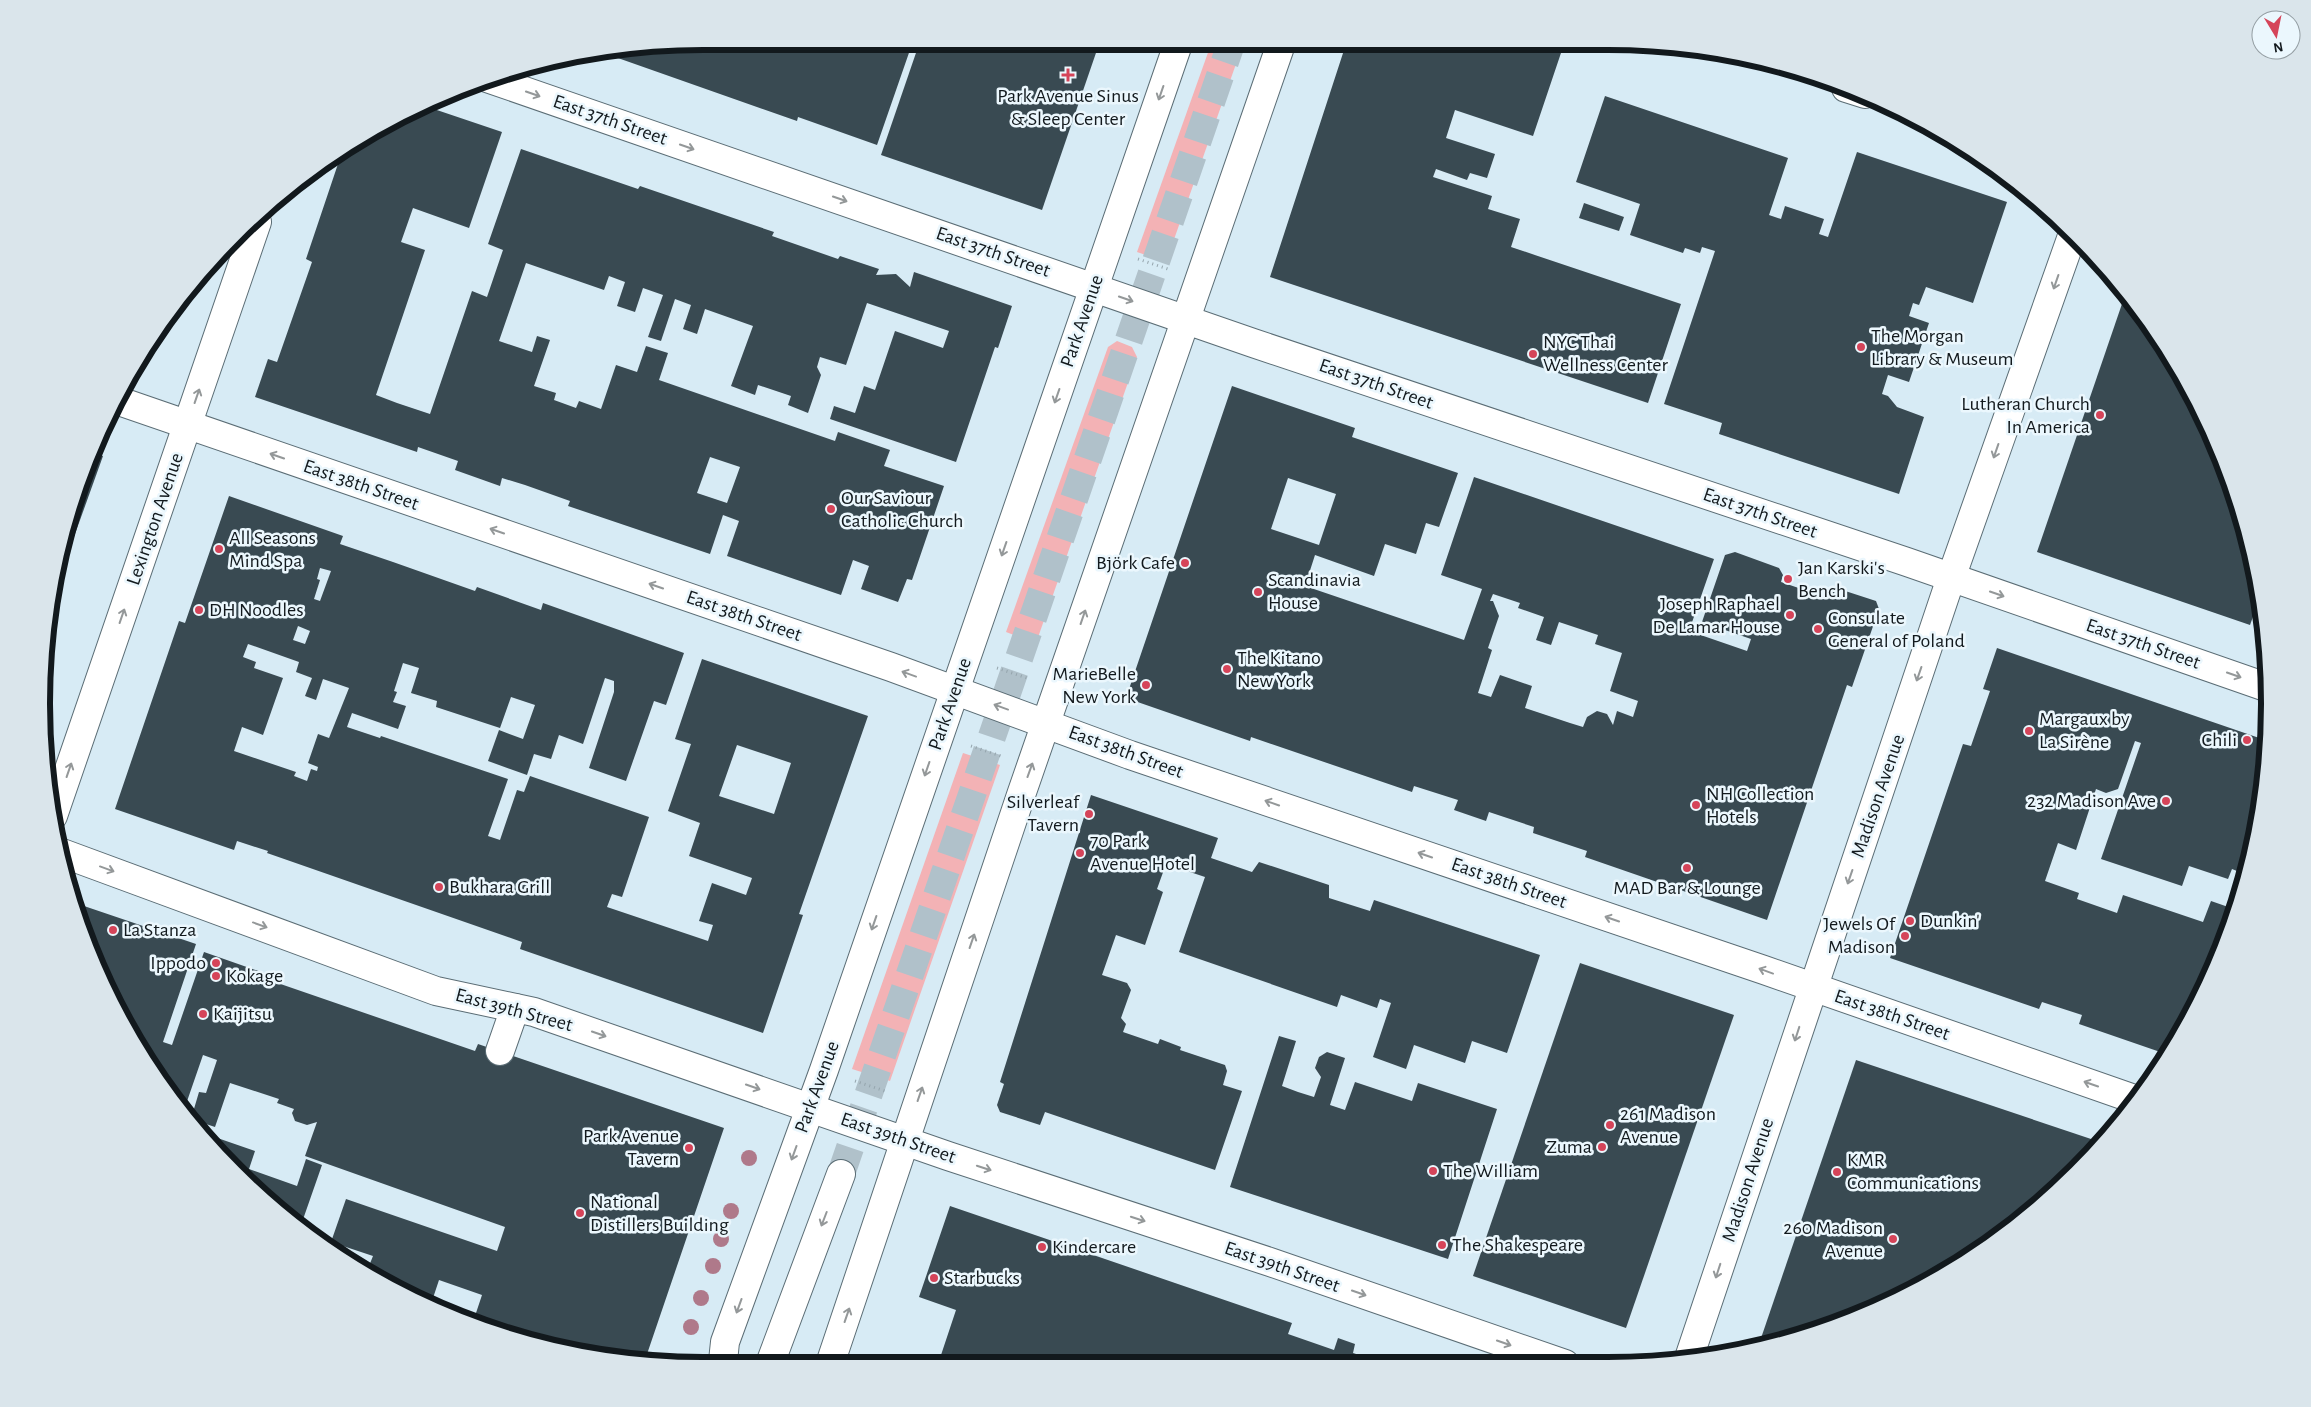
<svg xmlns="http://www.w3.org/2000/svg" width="2311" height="1407" font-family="'Alegreya Sans',sans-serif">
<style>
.garden{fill:#f3b2b5}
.building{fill:#394a52;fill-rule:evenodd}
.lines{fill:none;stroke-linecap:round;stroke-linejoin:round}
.major-tunnel{stroke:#b0c1ca;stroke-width:28;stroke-dasharray:28 14;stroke-linecap:butt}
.minor-casing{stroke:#5b6d75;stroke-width:30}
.major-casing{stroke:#5b6d75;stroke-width:30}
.path{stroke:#95a5ad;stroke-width:3;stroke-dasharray:1 4;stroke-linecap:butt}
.minor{stroke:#fff;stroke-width:28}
.major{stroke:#fff;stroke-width:28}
.tree{fill:#af798a}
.oneway{stroke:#949899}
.poi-dot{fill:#d54459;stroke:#ebf7fd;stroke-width:2}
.labels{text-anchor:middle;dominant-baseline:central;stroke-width:5;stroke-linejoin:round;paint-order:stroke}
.poi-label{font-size:20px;fill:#12191d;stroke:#ebf7fd;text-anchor:start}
.street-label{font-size:20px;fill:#12191d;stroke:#ebf7fd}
.rim{fill:none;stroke:#12191d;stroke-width:6}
</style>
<rect width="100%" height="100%" fill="#d7ebf5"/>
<g class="garden">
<path d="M1210,47h32l-76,215 -29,-10z"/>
<path d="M1117,341l15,6 5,10 -101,286 -30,-11 102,-285z"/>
<path d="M963,753l37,12 -110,316 -38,-12z"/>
</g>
<g class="building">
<path d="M617,47h294l-34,98 -79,-28 -1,4 -199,-70z"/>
<path d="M918,47h180l-56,163 -161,-55z"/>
<path d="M1345,47h218l-30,89 -78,-26 -9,28 49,16 -8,24 -17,-5 -3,7 -31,-11 -3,8 59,19 -4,13 32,10 -9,28 170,57 -33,99 -378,-126z"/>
<path d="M1605,96l183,62 -19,57 12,4 4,-13 39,13 -5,15 9,3 29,-85 150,50 -34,101 -47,-16 -7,18 -6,-2 -4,13 20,7 -20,59 -21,-7 -6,19 6,2 9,11 27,10 -25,77 -180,-60 3,-11 -58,-19 51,-153 -13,-4 -2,6 -15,-5 -2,5 -53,-18 10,-31 -64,-22z"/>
<path d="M422,105l80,27 -33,96 -56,-20 -12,34 24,8 -49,145 21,8 33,11 42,-123 15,6 16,-47 -15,-6 33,-95 117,40 2,-3 134,46 -2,4 66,23 2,-3 39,13 -3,6 20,-1 14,13 4,-15 98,34 -14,42 -3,-1 -39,115 -126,-43 4,-13 21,7 9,-27 11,4 20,-59 48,17 6,-17 -82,-28 -21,62 -26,-8 -3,10 4,8 -13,38 -20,-8 3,-9 -33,-11 -3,10 -24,-9 22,-60 -48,-17 -8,25 -14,-5 8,-24 -16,-6 -14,42 -13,-4 15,-42 -20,-7 -8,24 -18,-6 8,-24 -16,-6 -5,14 -78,-27 -27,78 33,11 5,-16 13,4 -16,46 22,7 -2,7 22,8 3,-7 22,8 15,-44 21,7 9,-26 22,7 -9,27 176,61 3,-9 52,18 -6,16 60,20 -32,94 -5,-1 -9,23 -37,-13 8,-23 -16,-6 -12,35 -114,-39 12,-35 -16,-6 -13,39 -142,-48 2,-5 -45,-16 -23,-7 -2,8 -45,-16 3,-9 -40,-14 -1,5 -162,-55 13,-38 9,3 35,-100 -6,-3 36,-107 68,-42zM710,457l30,10 -13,36 -30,-10z"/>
<path d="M1584,203l40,14 -5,14 -40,-13z"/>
<path d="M2124,298l5,1 52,73 54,118 25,107 -10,28 -213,-73z"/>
<path d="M1232,386l123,42 -3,9 106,36 -19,54 -13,-4 -10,31 -31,-10 -11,32 -59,-21 -10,31 159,54 18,-51 -41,-14 33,-98 240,82 -25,72 58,20 4,-12 -49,-17 23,-67 10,-3 44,16 4,7 -2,7 44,15 2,-7 6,-3 43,14 3,8 -27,78 -5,-2 -80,235 -182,-63 2,-6 -54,-18 1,-6 -45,-15 -3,9 -32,-11 4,-10 -44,-14 -2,6 -161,-55 -1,4 -124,-43zM1288,478l48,16 -17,51 -48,-16zM1493,594l27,9 -2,5 26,9 -8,23 15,5 8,-23 39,13 -3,9 27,9 -12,38 28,10 -5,16 -16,-6 -4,14 -6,-11 -10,-3 -10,6 -4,10 -13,-4 -45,-15 7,-22 -32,-11 -9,22 -13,-4 14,-43 -4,-2 11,-32 -6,-15h-3z"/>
<path d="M92,452l11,4 -51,142 2,-23 22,-84z"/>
<path d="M229,496l114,40 -3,8 53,18 82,29 2,-4 64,23 2,-7 141,50 -18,52 -12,-4 -28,80 -37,-13 25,-76v-11l-9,-3 -22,66 -24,-9 -8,24 -17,-5 -7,21 -39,-14 11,-31 24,9 12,-34 -24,-8 -11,31 -64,-21 1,-6 -26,-8 8,-25 -16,-5 -9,28 3,1 -4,10 13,4 -8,23 -46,-16 -5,14 33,11 1,-2 127,43 -20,57 12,4 17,-50 7,2 6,-16 119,41 -27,80 -10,-3 -5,13 101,34 5,-16 -14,-4 13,-38 34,12 6,-17 -63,-22 11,-33 -32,-12 23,-67 -16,-5 27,-80 166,57 -69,198 4,1 -40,118 -243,-84 2,-7 -255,-89 1,-2 -31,-10 -3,9 -119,-41 64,-188 6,2zM320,568l11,3 -11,30 -6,-2 6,-19 -3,-1zM298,626l12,5 -5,13 -12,-4zM248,644l51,18 -3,10 16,6 -7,18 11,4 7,-21 26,9 -20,50 -11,-4 -10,29 10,4 -1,4 -6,-2 -4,12 -13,-5 2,-4 -62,-21 8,-24 21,8 20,-57 -29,-10 2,-6 -13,-5zM737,745l54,18 -17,51 -55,-18z"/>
<path d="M2263,610l1,7 1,14 -9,-2z"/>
<path d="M1997,648l271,93 -21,134 -15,-6 -4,10 -39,-13 -7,20 -81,-27 40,-116 -6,-2 -17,48 -12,4 -10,-4 -20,61 -18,-7 -13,38 34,12 -2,6 40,14 6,-18 80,27 8,-21 23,8 -32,87 -36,58 -87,-30 3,-9 -40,-13 -3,7 -149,-51 73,-214 8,2 19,-55 -7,-2z"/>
<path d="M1091,795l127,43 -7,20 41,14 7,-10 70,23v13l41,13 4,-11 166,55 -33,98 -35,-12 -7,22 -51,-18 -8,24 -33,-12 18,-54 -11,-4 -3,9 -36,-13 -4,12 -158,-55 26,-75 -39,-13 -9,25 6,3 -18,53 -29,-10 -14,40 25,8 4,7 -10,28 5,6 -3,8 35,12 2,-5 21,8 -1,3 45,15 2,6 -4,14 19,6 -27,79 -170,-58 -5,13 -40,-13 -3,-7 7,-21 -4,-2z"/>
<path d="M84,906l112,38 -33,98 9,3 32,-93 63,22 -1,5 209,72 3,-7 246,84 -79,232h-28l-144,-38 9,-27 -43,-15 -8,24 -71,-41 9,3 4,-10 -42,-14 15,-43 151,52 8,-24 -200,-71 12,-34 -10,3 -12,-4 -3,-8 2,-4 -17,-6 2,-4 -49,-16 -15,44 -24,-8 8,-27 7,1 11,-33 -14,-5 -19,55 -31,-38 -74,-150z"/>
<path d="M1580,963l154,52 -108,313 -153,-52z"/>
<path d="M1279,1036l17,5 -14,45 16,6 16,5 7,-20 -6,-9 4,-11 8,-5 18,6 -15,47 15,5 10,-28 57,19 6,-18 79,26 -49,150 -218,-72z"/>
<path d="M1856,1060l244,82 -56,59 -106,76 -159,66 -21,4z"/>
<path d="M203,1133l52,18 -6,18 48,17 9,-27 16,6 -22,63 -65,-56z"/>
<path d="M950,1206l342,117 -4,11 46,16 4,-12 17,6 -2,9 31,10 -445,-2 17,-51 -37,-13z"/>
</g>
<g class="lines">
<path class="major-tunnel" d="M841,1174l389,-1127"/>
<defs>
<g id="minor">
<path d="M116,400l775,267 239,88 634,215 373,130"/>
<path d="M62,853l374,138 98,21 414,144 322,106 295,102"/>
<path d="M500,1051l15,-43"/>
</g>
<g id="major">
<path d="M487,78l766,265 654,219 359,125"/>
<path d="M1846,88l19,6"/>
<path d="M53,816l204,-594"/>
<path d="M1689,1358l262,-780 121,-342"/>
<path d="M723,1361l2,-19 99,-272 353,-1023"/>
<path d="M771,1361l70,-187"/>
<path d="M831,1361l190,-566 259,-748"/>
</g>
</defs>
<use href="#minor" class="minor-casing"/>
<use href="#major" class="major-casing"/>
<g class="path">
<path d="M1138,259l30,10"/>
<path d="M997,668l30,10"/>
<path d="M971,746l30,10"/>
<path d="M855,1081l30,10"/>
</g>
<use href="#minor" class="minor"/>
<use href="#major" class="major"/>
</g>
<g class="tree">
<circle cx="749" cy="1158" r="8"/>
<circle cx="731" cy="1211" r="8"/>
<circle cx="721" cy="1239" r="8"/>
<circle cx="713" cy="1266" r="8"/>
<circle cx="701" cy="1298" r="8"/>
<circle cx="691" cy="1327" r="8"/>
</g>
<defs><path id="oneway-shaft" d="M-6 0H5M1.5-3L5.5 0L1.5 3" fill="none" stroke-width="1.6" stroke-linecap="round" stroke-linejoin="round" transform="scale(1.25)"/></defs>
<g class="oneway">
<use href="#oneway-shaft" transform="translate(1161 93) rotate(109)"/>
<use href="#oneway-shaft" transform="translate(533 94) rotate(19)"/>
<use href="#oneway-shaft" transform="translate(687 147) rotate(19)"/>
<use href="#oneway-shaft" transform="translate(840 199) rotate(19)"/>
<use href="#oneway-shaft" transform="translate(2056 282) rotate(109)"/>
<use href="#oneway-shaft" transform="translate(1126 299) rotate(19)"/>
<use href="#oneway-shaft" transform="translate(197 396) rotate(-71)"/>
<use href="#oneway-shaft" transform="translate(1057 396) rotate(109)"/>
<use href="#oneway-shaft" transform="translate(1996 451) rotate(109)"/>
<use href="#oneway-shaft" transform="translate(277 456) rotate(-161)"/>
<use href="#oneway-shaft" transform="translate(497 531) rotate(-161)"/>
<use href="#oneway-shaft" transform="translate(1004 549) rotate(109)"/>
<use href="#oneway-shaft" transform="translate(656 586) rotate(-161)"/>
<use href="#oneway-shaft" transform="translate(1997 594) rotate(19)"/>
<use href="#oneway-shaft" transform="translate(122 616) rotate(-71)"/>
<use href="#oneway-shaft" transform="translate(1083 617) rotate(-71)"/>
<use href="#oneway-shaft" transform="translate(909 674) rotate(-160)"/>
<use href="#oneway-shaft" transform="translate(1919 674) rotate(109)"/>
<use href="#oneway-shaft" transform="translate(2234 675) rotate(19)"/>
<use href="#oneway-shaft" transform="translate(1001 707) rotate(-160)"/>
<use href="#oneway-shaft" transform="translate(927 769) rotate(109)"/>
<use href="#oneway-shaft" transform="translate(69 770) rotate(-71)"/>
<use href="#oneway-shaft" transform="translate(1030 770) rotate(-70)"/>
<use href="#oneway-shaft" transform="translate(1272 803) rotate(-161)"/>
<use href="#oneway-shaft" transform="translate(1425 855) rotate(-161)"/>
<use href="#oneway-shaft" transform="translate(107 869) rotate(20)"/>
<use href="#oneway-shaft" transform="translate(1850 877) rotate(109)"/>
<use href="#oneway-shaft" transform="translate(1612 919) rotate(-161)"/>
<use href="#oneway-shaft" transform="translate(874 923) rotate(109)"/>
<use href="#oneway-shaft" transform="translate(260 925) rotate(20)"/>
<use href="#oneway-shaft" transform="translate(972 941) rotate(-71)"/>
<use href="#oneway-shaft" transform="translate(1766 971) rotate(-160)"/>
<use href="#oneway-shaft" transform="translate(599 1034) rotate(19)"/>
<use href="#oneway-shaft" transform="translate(1797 1034) rotate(108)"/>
<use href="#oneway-shaft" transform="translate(2091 1084) rotate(-161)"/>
<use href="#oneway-shaft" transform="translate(753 1087) rotate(19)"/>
<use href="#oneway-shaft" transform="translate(920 1094) rotate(-71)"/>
<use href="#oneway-shaft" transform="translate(794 1153) rotate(110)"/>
<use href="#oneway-shaft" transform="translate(984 1168) rotate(18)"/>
<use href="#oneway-shaft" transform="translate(824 1219) rotate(111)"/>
<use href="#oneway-shaft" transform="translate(1138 1219) rotate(18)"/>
<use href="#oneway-shaft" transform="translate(1718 1271) rotate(108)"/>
<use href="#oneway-shaft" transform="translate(1359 1293) rotate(19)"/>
<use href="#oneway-shaft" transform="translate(739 1306) rotate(110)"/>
<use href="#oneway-shaft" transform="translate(847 1315) rotate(-71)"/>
<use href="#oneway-shaft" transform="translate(1504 1343) rotate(19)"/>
</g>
<g class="poi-dot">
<path d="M1065.5 67.5h5v5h5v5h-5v5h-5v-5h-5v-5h5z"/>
<circle cx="1861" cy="347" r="5"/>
<circle cx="1533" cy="354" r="5"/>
<circle cx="2100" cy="415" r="5"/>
<circle cx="831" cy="509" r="5"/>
<circle cx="219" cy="549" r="5"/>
<circle cx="1185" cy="563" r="5"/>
<circle cx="1788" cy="579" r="5"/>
<circle cx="1258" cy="592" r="5"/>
<circle cx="199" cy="610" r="5"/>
<circle cx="1790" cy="615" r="5"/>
<circle cx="1818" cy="629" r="5"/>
<circle cx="1227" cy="669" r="5"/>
<circle cx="1146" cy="685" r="5"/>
<circle cx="2029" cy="731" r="5"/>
<circle cx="2247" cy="740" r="5"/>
<circle cx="2166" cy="801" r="5"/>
<circle cx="1696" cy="805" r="5"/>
<circle cx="1089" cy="814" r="5"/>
<circle cx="1080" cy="853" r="5"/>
<circle cx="1687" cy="868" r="5"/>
<circle cx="439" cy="887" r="5"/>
<circle cx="1910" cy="921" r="5"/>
<circle cx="113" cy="930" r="5"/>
<circle cx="1905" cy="936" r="5"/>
<circle cx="216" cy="963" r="5"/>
<circle cx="216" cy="976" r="5"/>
<circle cx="203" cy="1014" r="5"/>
<circle cx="1610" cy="1125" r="5"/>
<circle cx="1602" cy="1147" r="5"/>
<circle cx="689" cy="1148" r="5"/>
<circle cx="1433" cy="1171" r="5"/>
<circle cx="1837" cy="1172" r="5"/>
<circle cx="580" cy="1213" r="5"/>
<circle cx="1893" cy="1239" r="5"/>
<circle cx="1442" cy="1245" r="5"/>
<circle cx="1042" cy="1247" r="5"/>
<circle cx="934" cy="1278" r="5"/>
</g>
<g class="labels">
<g class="poi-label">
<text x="1068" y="96" text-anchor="middle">Park Avenue Sinus<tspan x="1068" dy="23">&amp; Sleep Center</tspan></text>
<text x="1871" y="336">The Morgan<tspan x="1871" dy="23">Library &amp; Museum</tspan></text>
<text x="1543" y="342">NYC Thai<tspan x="1543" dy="23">Wellness Center</tspan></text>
<text x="2090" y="404" text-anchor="end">Lutheran Church<tspan x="2090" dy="23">In America</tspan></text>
<text x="841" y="498">Our Saviour<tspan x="841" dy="23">Catholic Church</tspan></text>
<text x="229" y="538">All Seasons<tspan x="229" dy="23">Mind Spa</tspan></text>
<text x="1175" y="563" text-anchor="end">Björk Cafe</text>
<text x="1798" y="568">Jan Karski's<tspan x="1798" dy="23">Bench</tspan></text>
<text x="1268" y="580">Scandinavia<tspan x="1268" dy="23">House</tspan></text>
<text x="1780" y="604" text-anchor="end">Joseph Raphael<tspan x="1780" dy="23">De Lamar House</tspan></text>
<text x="209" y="610">DH Noodles</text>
<text x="1828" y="618">Consulate<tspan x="1828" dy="23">General of Poland</tspan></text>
<text x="1237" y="658">The Kitano<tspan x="1237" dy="23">New York</tspan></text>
<text x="1136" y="674" text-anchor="end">MarieBelle<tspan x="1136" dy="23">New York</tspan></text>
<text x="2039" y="719">Margaux by<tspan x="2039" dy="23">La Sirène</tspan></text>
<text x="2237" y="740" text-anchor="end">Chili</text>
<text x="1706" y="794">NH Collection<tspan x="1706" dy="23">Hotels</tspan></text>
<text x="2156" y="801" text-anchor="end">232 Madison Ave</text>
<text x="1079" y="802" text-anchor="end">Silverleaf<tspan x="1079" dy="23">Tavern</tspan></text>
<text x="1090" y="841">70 Park<tspan x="1090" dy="23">Avenue Hotel</tspan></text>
<text x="449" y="887">Bukhara Grill</text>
<text x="1687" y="888" text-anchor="middle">MAD Bar &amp; Lounge</text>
<text x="1920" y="921">Dunkin'</text>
<text x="1895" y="924" text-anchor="end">Jewels Of<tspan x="1895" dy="23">Madison</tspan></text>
<text x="123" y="930">La Stanza</text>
<text x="206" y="963" text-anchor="end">Ippodo</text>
<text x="226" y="976">Kokage</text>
<text x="213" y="1014">Kaijitsu</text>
<text x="1620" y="1114">261 Madison<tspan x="1620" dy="23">Avenue</tspan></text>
<text x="679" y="1136" text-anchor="end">Park Avenue<tspan x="679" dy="23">Tavern</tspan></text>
<text x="1592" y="1147" text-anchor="end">Zuma</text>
<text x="1847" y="1160">KMR<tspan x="1847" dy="23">Communications</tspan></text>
<text x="1443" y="1171">The William</text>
<text x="590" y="1202">National<tspan x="590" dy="23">Distillers Building</tspan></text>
<text x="1883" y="1228" text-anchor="end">260 Madison<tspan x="1883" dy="23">Avenue</tspan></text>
<text x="1452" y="1245">The Shakespeare</text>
<text x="1052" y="1247">Kindercare</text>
<text x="944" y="1278">Starbucks</text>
</g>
<g class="street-label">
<text transform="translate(610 120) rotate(19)">East 37th Street</text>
<text transform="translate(993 252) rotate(19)">East 37th Street</text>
<text transform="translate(1082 321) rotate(-71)">Park Avenue</text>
<text transform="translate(1376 384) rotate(19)">East 37th Street</text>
<text transform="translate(361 485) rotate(19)">East 38th Street</text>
<text transform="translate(1760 513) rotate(19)">East 37th Street</text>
<text transform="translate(155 519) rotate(-71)">Lexington Avenue</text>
<text transform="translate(744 616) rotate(19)">East 38th Street</text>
<text transform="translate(2143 644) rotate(19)">East 37th Street</text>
<text transform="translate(950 704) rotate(-71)">Park Avenue</text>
<text transform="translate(1126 752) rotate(20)">East 38th Street</text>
<text transform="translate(1878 796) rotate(-71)">Madison Avenue</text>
<text transform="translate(1509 883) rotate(19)">East 38th Street</text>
<text transform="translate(514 1010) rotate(15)">East 39th Street</text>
<text transform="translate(1892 1015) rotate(19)">East 38th Street</text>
<text transform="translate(817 1087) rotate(-70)">Park Avenue</text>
<text transform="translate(898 1138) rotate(19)">East 39th Street</text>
<text transform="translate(1748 1180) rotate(-72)">Madison Avenue</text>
<text transform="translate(1282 1267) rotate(19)">East 39th Street</text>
</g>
</g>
<path d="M0 0H2311V1407H0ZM703 50H1608A653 653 0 0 1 2261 703V704A653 653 0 0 1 1608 1357H703A653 653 0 0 1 50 704V703A653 653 0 0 1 703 50Z" fill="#dae5eb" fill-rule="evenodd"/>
<path class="rim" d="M703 50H1608A653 653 0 0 1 2261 703V704A653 653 0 0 1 1608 1357H703A653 653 0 0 1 50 704V703A653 653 0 0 1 703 50Z"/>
<g transform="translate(2276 35) rotate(170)"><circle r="24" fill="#ebf7fd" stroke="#949ea3"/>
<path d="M0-4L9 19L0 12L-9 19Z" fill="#d54459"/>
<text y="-8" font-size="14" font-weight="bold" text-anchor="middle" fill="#12191d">N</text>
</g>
</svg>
